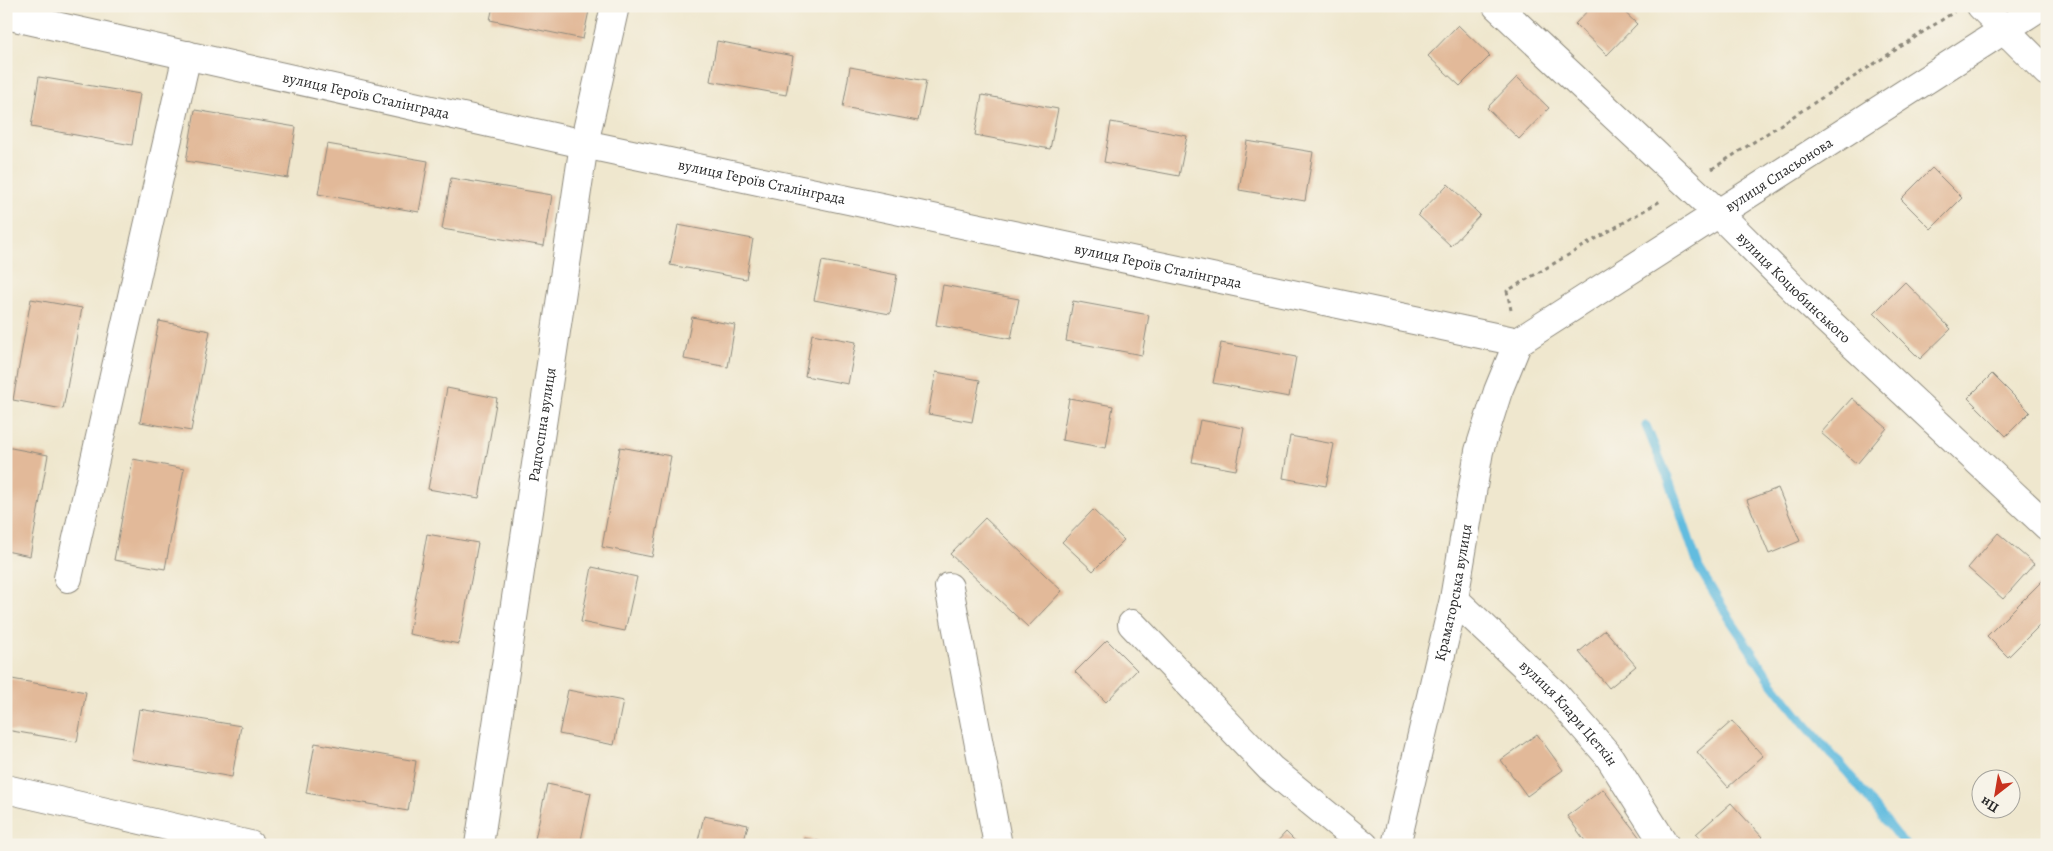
<svg xmlns="http://www.w3.org/2000/svg" width="2053" height="851" font-family="Alegreya,serif">
<style>
.lines{fill:none;stroke-linecap:round;stroke-linejoin:round}
.stream{stroke:#62bcdf;stroke-width:9}
.building{fill:#e2b999}
.minor-casing{stroke:#8d897c;stroke-width:30}
.path{stroke:#8d897c;stroke-width:3;stroke-dasharray:4 4;stroke-linecap:butt}
.minor{stroke:#fff;stroke-width:28}
.labels{text-anchor:middle;dominant-baseline:central;stroke-width:4.5;stroke-linejoin:round;paint-order:stroke}
.street-label{font-size:15px;fill:#2b2b2b;stroke:#f7f3e8}
</style>
<rect width="100%" height="100%" fill="#f7f3e8"/>
<filter id="ink" filterUnits="userSpaceOnUse"><feTurbulence type="fractalNoise" baseFrequency=".02" numOctaves="2"/><feDisplacementMap in="SourceGraphic" scale="10" xChannelSelector="R" yChannelSelector="G"/><feConvolveMatrix kernelMatrix="1 2 1 2 8 2 1 2 1" color-interpolation-filters="sRGB"/></filter>
<filter id="wash" filterUnits="userSpaceOnUse"><feTurbulence type="fractalNoise" baseFrequency=".0096" numOctaves="4" result="noise"/><feDisplacementMap in="SourceGraphic" scale="20" xChannelSelector="R" yChannelSelector="G"/><feGaussianBlur stdDeviation="1.12" result="paint"/><feColorMatrix in="noise" values="0 0 0 0 0 0 0 0 0 0 0 0 0 0 0 0 0 1.4 0 .05"/><feComposite in="paint" operator="in"/></filter>
<g filter="url(#wash)">
<rect width="100%" height="100%" fill="#efe7ce"/>
<g class="lines">
<path class="stream" d="M1646,426l24,57 29,85 32,53 42,63 31,39 44,50 57,72"/>
</g>
<g id="blocks">
<g class="building">
<path d="M493,6h97l-7,33 -93,-19z"/>
<path d="M1592,6h26l19,18 -30,31 -32,-31z"/>
<path d="M1458,25l32,31 -30,30 -32,-30z"/>
<path d="M717,41l76,15 -7,39 -76,-14z"/>
<path d="M850,67l76,14 -8,40 -75,-14z"/>
<path d="M39,77l101,17 -8,51 -101,-18z"/>
<path d="M1517,77l32,31 -30,31 -32,-31z"/>
<path d="M982,95l76,14 -8,40 -75,-14z"/>
<path d="M195,110l101,17 -8,51 -102,-17z"/>
<path d="M1111,122l76,14 -8,40 -75,-14z"/>
<path d="M1247,141l66,11 -8,49 -66,-11z"/>
<path d="M327,144l101,17 -9,51 -101,-18z"/>
<path d="M1932,168l30,30 -31,31 -30,-30z"/>
<path d="M451,178l101,17 -8,51 -102,-17z"/>
<path d="M1448,184l32,31 -29,31 -33,-31z"/>
<path d="M678,225l75,14 -7,40 -76,-14z"/>
<path d="M822,261l75,14 -7,39 -76,-14z"/>
<path d="M1905,282l46,47 -31,30 -46,-46z"/>
<path d="M943,285l76,14 -8,40 -75,-14z"/>
<path d="M31,299l51,9 -19,101 -50,-9z"/>
<path d="M1073,301l76,14 -7,40 -76,-14z"/>
<path d="M692,317l43,8 -7,42 -44,-8z"/>
<path d="M159,321l51,10 -19,100 -51,-9z"/>
<path d="M812,334l44,8 -8,42 -43,-8z"/>
<path d="M1221,343l75,14 -7,40 -76,-14z"/>
<path d="M936,372l44,8 -8,42 -44,-8z"/>
<path d="M1992,374l38,38 -24,24 -38,-38z"/>
<path d="M447,388l50,10 -18,100 -51,-9z"/>
<path d="M1069,398l44,8 -7,42 -44,-8z"/>
<path d="M1852,398l35,30 -30,36 -36,-31z"/>
<path d="M1200,420l44,8 -8,42 -44,-8z"/>
<path d="M1290,436l44,8 -8,42 -43,-8z"/>
<path d="M6,447l42,8 -18,101 -24,-5z"/>
<path d="M620,447l51,9 -19,101 -50,-10z"/>
<path d="M133,459l51,10 -19,100 -51,-9z"/>
<path d="M1778,488l22,53 -31,13 -22,-54z"/>
<path d="M1093,510l31,30 -31,31 -31,-29z"/>
<path d="M985,518l77,73 -34,36 -78,-73z"/>
<path d="M1998,533l36,31 -31,35 -35,-31z"/>
<path d="M427,534l51,9 -19,101 -50,-10z"/>
<path d="M592,567l45,10 -12,54 -44,-9z"/>
<path d="M2047,576v42l-39,39 -21,-21z"/>
<path d="M1605,630l31,36 -27,22 -30,-36z"/>
<path d="M1107,640l30,30 -31,32 -31,-30z"/>
<path d="M6,678l80,14 -9,50 -71,-12z"/>
<path d="M568,690l55,11 -9,44 -55,-11z"/>
<path d="M139,709l102,17 -9,51 -101,-18z"/>
<path d="M1732,721l31,35 -35,31 -31,-35z"/>
<path d="M1537,734l26,36 -36,26 -26,-36z"/>
<path d="M315,743l101,18 -8,50 -102,-18z"/>
<path d="M547,784l44,9 -11,52h-16l-29,-6z"/>
<path d="M1603,789l37,49 -8,7h-44l-21,-29z"/>
<path d="M1731,803l31,34 -8,8h-48l-10,-11z"/>
<path d="M704,816l44,9 -5,20h-46z"/>
<path d="M1286,832l13,13h-25z"/>
<path d="M804,838l28,6v1h-29z"/>
</g>
</g>
</g>
<g filter="url(#ink)">
<use href="#blocks" fill-opacity="0" stroke="#8d897c" stroke-width="1"/>
<g class="lines">
<defs>
<g id="minor">
<path id="s1" d="M1497,6l222,208 80,80 248,232"/>
<path d="M1981,6l66,66"/>
<path id="s2" d="M6,15l578,129 934,198"/>
<path id="s3" d="M1518,342l523,-336"/>
<path d="M68,578l119,-523"/>
<path d="M949,587l49,258"/>
<path id="s4" d="M1454,599l100,94 54,62 57,90"/>
<path d="M1132,624l138,144 94,77"/>
<path d="M6,789l244,56"/>
<path id="s5" d="M479,845l105,-701 31,-138"/>
<path id="s6" d="M1396,845l58,-246 25,-148 19,-60 20,-49"/>
</g>
</defs>
<use href="#minor" class="minor-casing"/>
<g class="path">
<path d="M1712,169l242,-157"/>
<path d="M1511,310l-4,-19 155,-91"/>
</g>
<use href="#minor" class="minor"/>
</g>
</g>
<g class="labels">
<g class="street-label">
<text stroke="none"><textPath href="#s2" startOffset="369">вулиця Героїв Сталінграда</textPath></text>
<text stroke="none"><textPath href="#s3" startOffset="310">вулиця Спасьонова</textPath></text>
<text stroke="none"><textPath href="#s2" startOffset="774">вулиця Героїв Сталінграда</textPath></text>
<text stroke="none"><textPath href="#s2" startOffset="1179">вулиця Героїв Сталінграда</textPath></text>
<text stroke="none"><textPath href="#s1" startOffset="409">вулиця Коцюбинського</textPath></text>
<text stroke="none"><textPath href="#s5" startOffset="425">Радгоспна вулиця</textPath></text>
<text stroke="none"><textPath href="#s6" startOffset="259">Краматорська вулиця</textPath></text>
<text stroke="none"><textPath href="#s4" startOffset="162">вулиця Клари Цеткін</textPath></text>
</g>
</g>
<rect width="2053" height="851" fill="none" stroke="#f7f3e8" stroke-width="25"/>
<g transform="translate(1996 794) rotate(211)"><circle r="24" fill="#f7f3e8" stroke="#a5a39c"/>
<path d="M0-4L9 19L0 12L-9 19Z" fill="#c8321e"/>
<text y="-8" font-size="14" font-weight="bold" text-anchor="middle" fill="#2b2b2b">Пн</text>
</g>
</svg>
